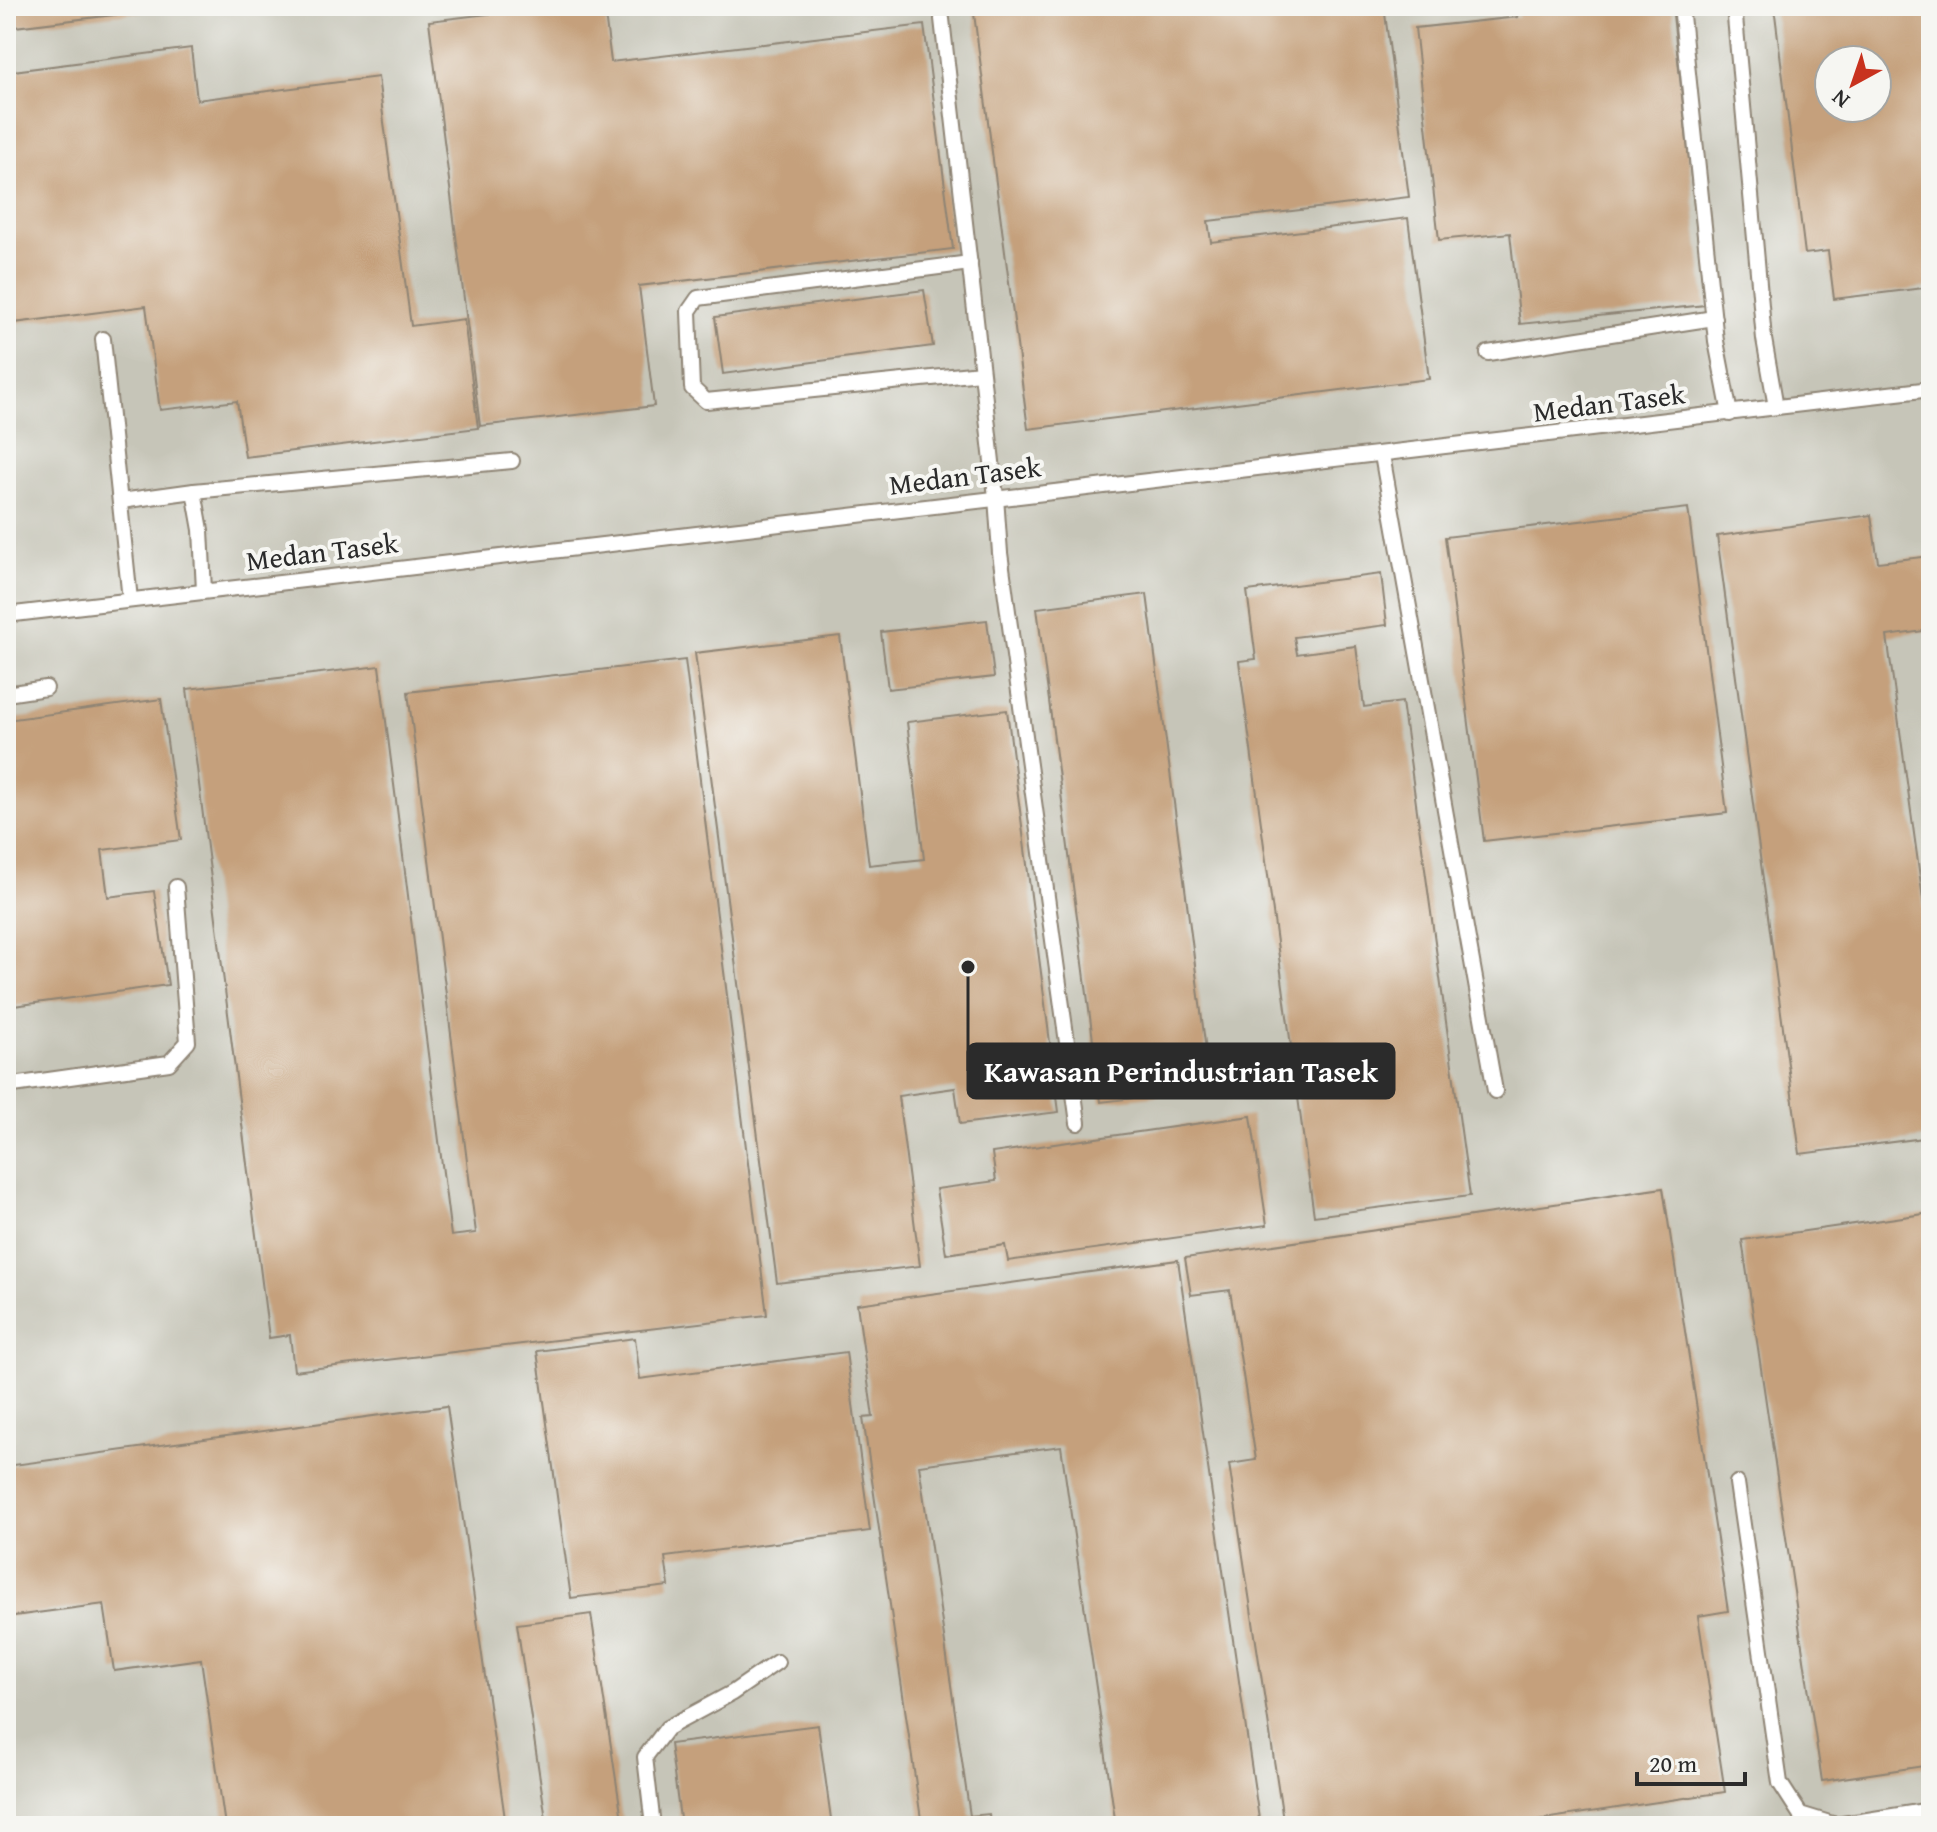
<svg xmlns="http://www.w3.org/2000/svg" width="1937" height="1832" font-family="'Gentium Book Plus',serif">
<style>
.industrial{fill:#c6c5b8;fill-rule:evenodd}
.building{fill:#c5a07b;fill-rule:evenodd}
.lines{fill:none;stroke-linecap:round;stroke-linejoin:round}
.service-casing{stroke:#8e8474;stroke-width:18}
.service{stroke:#fff;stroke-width:14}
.labels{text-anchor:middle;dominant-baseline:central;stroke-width:8;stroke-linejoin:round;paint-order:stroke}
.street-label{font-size:28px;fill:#2b2b2b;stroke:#f6f6f2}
.leader{fill:none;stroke:#2b2b2b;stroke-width:3}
.callout-dot{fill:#2b2b2b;stroke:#f6f6f2;stroke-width:3}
.callout{fill:#2b2b2b;stroke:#2b2b2b;stroke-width:3}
.callout-label{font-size:30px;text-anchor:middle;font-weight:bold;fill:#fff}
</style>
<rect width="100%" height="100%" fill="#f6f6f2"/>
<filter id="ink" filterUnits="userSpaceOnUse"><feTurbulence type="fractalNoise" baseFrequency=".0125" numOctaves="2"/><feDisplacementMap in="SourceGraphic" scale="16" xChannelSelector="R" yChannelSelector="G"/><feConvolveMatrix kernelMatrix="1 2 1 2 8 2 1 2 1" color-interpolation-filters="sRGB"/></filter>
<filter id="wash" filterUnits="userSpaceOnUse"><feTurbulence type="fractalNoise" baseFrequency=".006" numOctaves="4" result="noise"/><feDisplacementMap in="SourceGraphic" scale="32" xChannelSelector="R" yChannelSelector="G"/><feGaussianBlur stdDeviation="1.8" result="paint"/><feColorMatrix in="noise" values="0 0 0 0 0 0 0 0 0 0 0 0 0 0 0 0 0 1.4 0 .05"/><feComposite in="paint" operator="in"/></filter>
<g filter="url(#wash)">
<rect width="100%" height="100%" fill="#f0ddbd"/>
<path class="industrial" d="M6,6h1925v1820h-1925zM1829,60h48v48h-48z"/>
<g id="blocks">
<g class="building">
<path d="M6,6h165v2l-165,20z"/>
<path d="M555,6h49l7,56 313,-37 29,224 -314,37 15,120 -174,20 -51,-405z"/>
<path d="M973,6h411l25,191 -201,24 3,21 197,-24 21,161 -401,50z"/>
<path d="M1517,6h155l33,299 -185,19 -10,-91 -71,7 -24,-212 103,-11z"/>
<path d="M1774,6h157v281l-97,12 -6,-48 -23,3zM1829,60h48v48h-48z"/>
<path d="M191,48l6,52 181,-23 33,249 53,-7 14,109 -233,29 -8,-56 -77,9 -14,-104 -140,18v-252z"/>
<path d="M924,290l9,56 -210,28 -8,-57z"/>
<path d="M1688,508l39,305 -243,28 -39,-304z"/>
<path d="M1871,515l7,47 53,-6v74l-44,6 44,322v179l-131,17 -83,-618z"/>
<path d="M1381,574l6,51 -93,12 3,17 59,-8 8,61 38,-5 68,494 -156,20 -75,-555 17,-2 -9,-68z"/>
<path d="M1147,594l64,495 -110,13 -64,-494z"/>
<path d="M987,620l7,57 -106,12 -7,-57z"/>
<path d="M840,636l29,229 55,-6 -17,-137 100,-12 52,402 -99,12 -5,-36 -57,8 22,170 -143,17 -82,-630z"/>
<path d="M685,660l82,655 -473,56 -4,-36 -21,3 -82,-649 192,-23 72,570 25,-3 -68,-541z"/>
<path d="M161,699l20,141 -79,10 6,47 46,-6 14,94 -162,22v-287z"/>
<path d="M1251,1116l16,109 -259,36 -3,-16 -59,9 -10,-65 60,-8 -4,-28z"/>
<path d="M1663,1188l65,423 -30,5 27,176 -229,34h-212l-55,-362 27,-4 -26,-170 -39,5 -6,-37z"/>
<path d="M1931,1213v552l-109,16 -80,-541z"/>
<path d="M1178,1260l82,566h-144l-55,-380 -142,19 51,351 19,-2 1,12h-68l-59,-408 10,-1 -16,-113z"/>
<path d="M635,1338l5,41 206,-27 24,179 -205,26 4,29 -98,12 -34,-247z"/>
<path d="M447,1406l59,420h-281l-24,-167 -87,12 -10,-67 -98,13v-151z"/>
<path d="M591,1614l32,212h-76l-30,-202z"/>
<path d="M818,1725l14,101h-151l-11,-82z"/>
</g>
</g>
</g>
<g filter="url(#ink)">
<use href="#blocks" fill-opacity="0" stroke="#8e8474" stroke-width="2"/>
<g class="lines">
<defs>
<g id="service">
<path d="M1681,6l35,335 14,73"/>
<path d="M1734,6l30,333 12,68"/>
<path d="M942,19l54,478 4,56 78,570"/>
<path d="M970,263l-272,35 -9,13 3,77 14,13 275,-28"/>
<path d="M103,339l27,261"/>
<path d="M1488,353l226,-35"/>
<path d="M1382,455l113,636"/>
<path d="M194,491l7,39 3,61"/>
<path d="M121,501l73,-10 318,-30"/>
<path d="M6,615l1925,-226"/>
<path d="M6,694l40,-6"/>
<path d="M6,1086l163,-23 19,-21 -12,-155"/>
<path d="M1737,1483l43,300 20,31 36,11 95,-15"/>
<path d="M653,1826l-8,-69 22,-29 65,-35 45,-31"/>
</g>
</defs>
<use href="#service" class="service-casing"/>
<use href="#service" class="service"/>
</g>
</g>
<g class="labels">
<g class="street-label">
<text transform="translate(1609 402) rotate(-7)">Medan Tasek</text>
<text transform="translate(965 475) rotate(-7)">Medan Tasek</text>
<text transform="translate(322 551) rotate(-7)">Medan Tasek</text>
</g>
</g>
<path class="leader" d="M968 967L968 1071"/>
<circle class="callout-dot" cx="968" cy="967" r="8"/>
<rect class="callout" x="968" y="1044" width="426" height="54" rx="8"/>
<g class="callout-label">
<text x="1181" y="1082">Kawasan Perindustrian Tasek</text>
</g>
<rect width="1937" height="1832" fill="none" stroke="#f6f6f2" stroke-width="32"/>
<g transform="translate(1853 84) rotate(220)"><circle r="38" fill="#f6f6f2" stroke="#a5a5a2" stroke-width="2"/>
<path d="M0-6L14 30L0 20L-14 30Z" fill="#c8321e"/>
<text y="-12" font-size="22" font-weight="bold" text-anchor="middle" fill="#2b2b2b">N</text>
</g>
<path d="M1637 1772v12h108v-12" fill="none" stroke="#2b2b2b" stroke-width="4"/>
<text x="1649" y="1772" font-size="24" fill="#2b2b2b" stroke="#f6f6f2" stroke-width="6" paint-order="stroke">20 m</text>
</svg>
